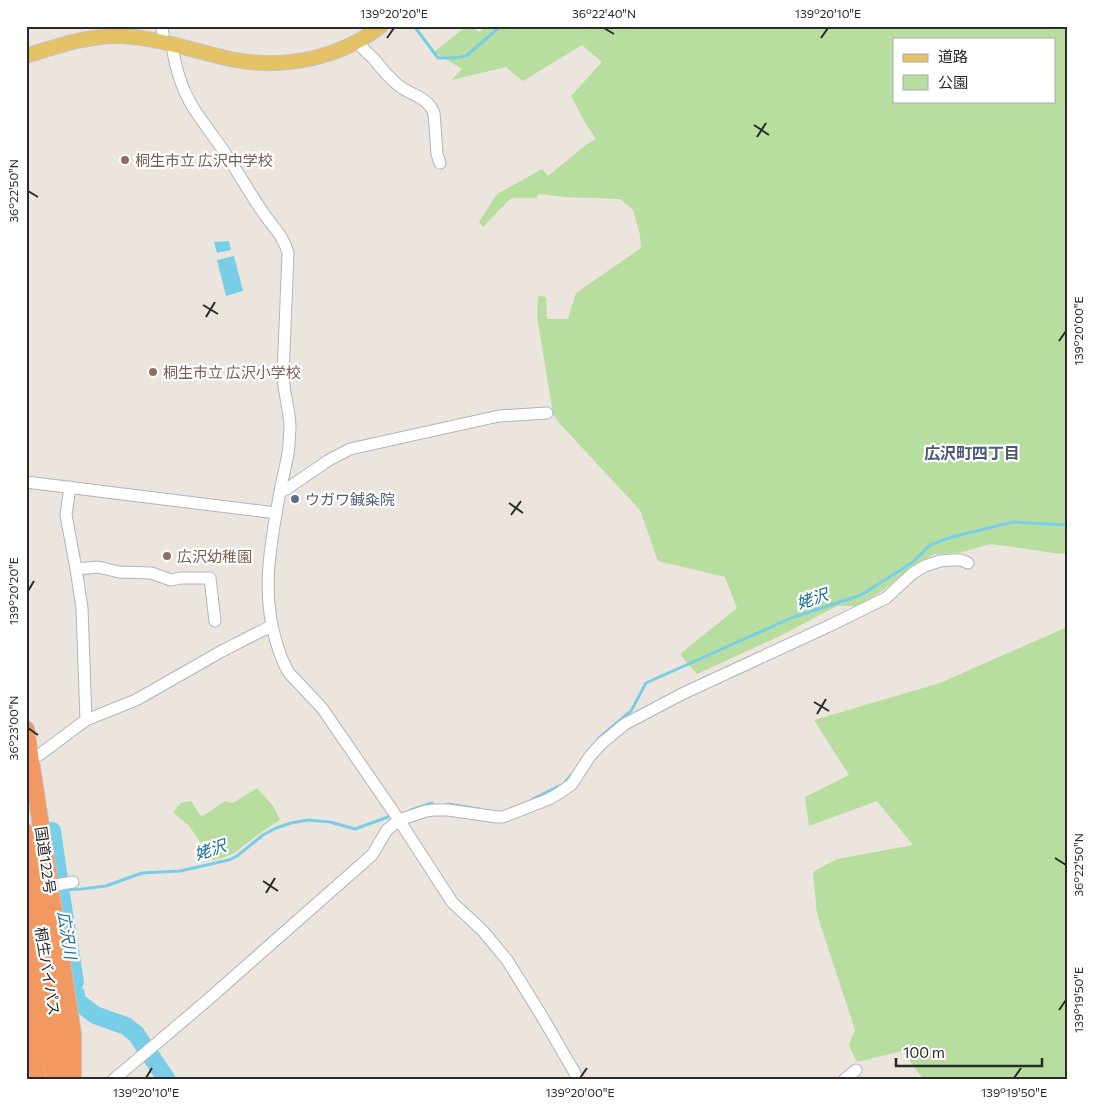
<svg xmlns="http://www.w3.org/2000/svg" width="1093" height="1106" font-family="Commissioner,'Noto Sans JP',sans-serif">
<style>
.green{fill:#b7de9e;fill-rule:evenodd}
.water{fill:#78cee6}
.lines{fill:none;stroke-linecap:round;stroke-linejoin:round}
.stream{stroke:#78cee6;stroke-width:3}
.river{stroke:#78cee6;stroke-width:18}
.minor-casing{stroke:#b1b4bd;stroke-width:13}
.major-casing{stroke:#c3c3c3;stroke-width:16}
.highway-casing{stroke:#c3c3c3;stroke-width:18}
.minor{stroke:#fff;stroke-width:11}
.major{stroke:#e6c267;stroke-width:14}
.highway{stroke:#f29961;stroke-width:16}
.ticks{fill:none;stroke:#2a2a2a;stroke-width:2}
.education-dot{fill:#8d6e63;stroke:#fff;stroke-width:2}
.service-dot{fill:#5c6f8a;stroke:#fff;stroke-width:2}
.labels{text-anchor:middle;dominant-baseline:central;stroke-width:4.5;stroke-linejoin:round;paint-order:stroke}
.education-label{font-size:15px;fill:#785e54;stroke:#fff;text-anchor:start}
.service-label{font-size:15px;fill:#4e5e75;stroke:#fff;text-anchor:start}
.street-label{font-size:15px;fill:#2a2a2a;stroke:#fff}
.neighbourhood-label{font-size:16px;font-weight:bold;fill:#4e5878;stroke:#fff}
.water-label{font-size:16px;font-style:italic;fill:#176e91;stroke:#fff}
.neatline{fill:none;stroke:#2a2a2a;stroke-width:2}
.ticks-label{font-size:12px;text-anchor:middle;fill:#2a2a2a}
</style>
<rect width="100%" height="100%" fill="#ebe5dd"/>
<g class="green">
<path d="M467,26h4l8,6 10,-6h578v527l-6,1 -70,-10 -33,9 -24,1 -24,15 -28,22 -24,15h-21l-57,30 -83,38 -17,-20 57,-46 -12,-31 -67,-16 -18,-51 -80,-86 -7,-10 -16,-98 1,-20 8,1 1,22h21l8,-26 65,-45 -1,-13 -7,-25 -13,-11 -55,-2 -26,-3 -3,4h-25l-28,29 -4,-5 18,-28 45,-25 6,7 38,-31 10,-6 -10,-15 -15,-28 31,-34 -20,-17 -59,36 -17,-14 -54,13 10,-11 -28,-17zM894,39h160v62h-160z"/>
<path d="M1067,627v453h-143l-22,-29 -45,11 -8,-17 6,-15 -38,-116 -4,-42 24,-13 76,-14 -36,-44 -68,25 -4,-29 44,-22 -35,-55 126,-37z"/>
<path d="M257,788l17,19 6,13 -13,8 -33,25 -9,4 -12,3 -24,-34 -16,-14 8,-9 10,-2 9,14 3,1 22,-15 8,2z"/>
</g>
<g class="water">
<path d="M229,241l2,9 -14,3 -3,-11z"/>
<path d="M234,256l9,35 -17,5 -9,-36z"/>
</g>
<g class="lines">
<g class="stream">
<path d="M414,26l24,32h16l12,-2 35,-30"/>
<path d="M599,738l32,-27 15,-28 145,-65 70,-23 52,-33 17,-17 22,-8 61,-15 54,3"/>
<path d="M566,781l6,-7"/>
<path d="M533,799l26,-13"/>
<path d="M448,804l31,5"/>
<path d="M411,810l21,-7"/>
<path d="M61,890l21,-1 24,-3 36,-13 38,-2 49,-11 8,-4 26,-21 13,-7 15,-5 17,-3 22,2 25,7 33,-12"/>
</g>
<g class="river">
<path d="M52,831l7,48"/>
<path d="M60,888l15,94"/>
<path d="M76,994l1,7 18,14 31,11 10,8 31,46"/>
</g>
<defs>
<g id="minor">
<path d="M161,26l2,7 -1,9"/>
<path d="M358,42c4,7 10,11 16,17 7,9 15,19 24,26 13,11 28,10 36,28l3,41 3,9"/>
<path d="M172,44c3,23 10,46 22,65 10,15 21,29 31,44 13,19 24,39 37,58 9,14 22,25 26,42l-5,123c1,17 6,33 7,49 0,7 -1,13 -1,20 -1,13 -5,27 -8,41 -9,51 -21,104 -5,155 3,11 7,22 13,32l33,35 77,112 53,82 31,29 24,29 33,53 39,67"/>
<path d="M26,482l250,31"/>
<path d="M70,487l-4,28 10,54 6,39 4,112"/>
<path d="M280,492l8,-4 41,-28 21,-11 149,-33 48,-3"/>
<path d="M76,569l22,-2 21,5 32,1 20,7 10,-2h29l5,43"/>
<path d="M31,758l8,-3 47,-35 50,-20 86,-49 49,-25"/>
<path d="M50,886l23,-4"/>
<path d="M113,1080l90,-76 169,-149 15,-25 12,-10 27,-9 8,-1h14l49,7h6l46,-18 12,-7 11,-8 18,-28 12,-13 23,-19 59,-31 147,-68 55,-27 27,-25 12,-7 15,-5 11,-1h10l7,3"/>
<path d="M844,1080l12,-10"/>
</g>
<path id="major" d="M26,56c31,-10 63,-21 96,-20 37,2 72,15 108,23 52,11 109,0 151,-33"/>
<g id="highway">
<path d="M26,729l47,305v46"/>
<path d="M26,832l28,176 13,70"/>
<path d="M26,913l16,98 13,69"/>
<path d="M26,989l12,91"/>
</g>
</defs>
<use href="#minor" class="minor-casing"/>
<use href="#major" class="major-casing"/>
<use href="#highway" class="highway-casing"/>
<use href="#minor" class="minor"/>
<use href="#major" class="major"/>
<use href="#highway" class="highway"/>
</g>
<path class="ticks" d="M604,28l10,6M387,38l7,-10M821,38l7,-10M754,125l15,10M757,137l9,-14M28,191l10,6M203,305l15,9M206,317l9,-15M1059,341l7,-10M509,503l14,10M511,515l10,-14M28,591l6,-10M814,702l15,9M817,714l9,-15M28,728l10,7M1055,858l11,7M263,881l15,10M266,893l9,-15M1059,1010l7,-10M146,1078l6,-10M580,1078l7,-10M1014,1078l7,-10"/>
<g class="education-dot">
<circle cx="125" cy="160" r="5"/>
<circle cx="153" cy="372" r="5"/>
<circle cx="167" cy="556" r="5"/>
</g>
<circle class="service-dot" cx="295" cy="499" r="5"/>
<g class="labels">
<g class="education-label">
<text x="135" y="160">桐生市立 広沢中学校</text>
<text x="163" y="372">桐生市立 広沢小学校</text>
<text x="177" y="556">広沢幼稚園</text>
</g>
<g class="service-label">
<text x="305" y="499">ウガワ鍼粂院</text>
</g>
<g class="street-label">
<text transform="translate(46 860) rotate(82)">国道122号</text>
<text transform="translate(48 971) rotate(81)">桐生バイパス</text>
</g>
<g class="neighbourhood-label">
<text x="972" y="452">広沢町四丁目</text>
</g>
<g class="water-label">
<text transform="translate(812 598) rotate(-18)">姥沢</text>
<text transform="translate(210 849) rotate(-18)">姥沢</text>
<text transform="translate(68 935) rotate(81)">広沢川</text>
</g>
</g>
<rect width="1093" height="1106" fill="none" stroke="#ffffff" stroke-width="55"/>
<rect x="893" y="38" width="162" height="65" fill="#ffffff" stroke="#aaaaaa"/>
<rect x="903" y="54" width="25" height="8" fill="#e6c267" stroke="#aaaaaa"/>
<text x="938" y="62" font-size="15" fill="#2a2a2a">道路</text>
<rect x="903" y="75" width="25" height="15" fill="#b7de9e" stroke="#aaaaaa"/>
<text x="938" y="88" font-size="15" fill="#2a2a2a">公園</text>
<path d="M896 1058v8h146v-8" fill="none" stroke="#2a2a2a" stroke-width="2.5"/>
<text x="903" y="1058" font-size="15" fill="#2a2a2a" stroke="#ffffff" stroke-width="4" paint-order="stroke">100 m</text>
<rect x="28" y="28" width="1038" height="1050" class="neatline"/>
<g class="ticks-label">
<text x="394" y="18">139°20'20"E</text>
<text x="604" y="18">36°22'40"N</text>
<text x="828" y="18">139°20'10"E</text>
<text transform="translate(14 191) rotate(-90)" y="4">36°22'50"N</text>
<text transform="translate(1079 331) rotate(-90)" y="4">139°20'00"E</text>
<text transform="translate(14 591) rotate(-90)" y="4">139°20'20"E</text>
<text transform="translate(14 728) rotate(-90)" y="4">36°23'00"N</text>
<text transform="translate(1079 865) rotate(-90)" y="4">36°22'50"N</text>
<text transform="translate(1079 1000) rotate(-90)" y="4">139°19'50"E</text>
<text x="146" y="1097">139°20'10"E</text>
<text x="580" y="1097">139°20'00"E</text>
<text x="1014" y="1097">139°19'50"E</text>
</g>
</svg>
